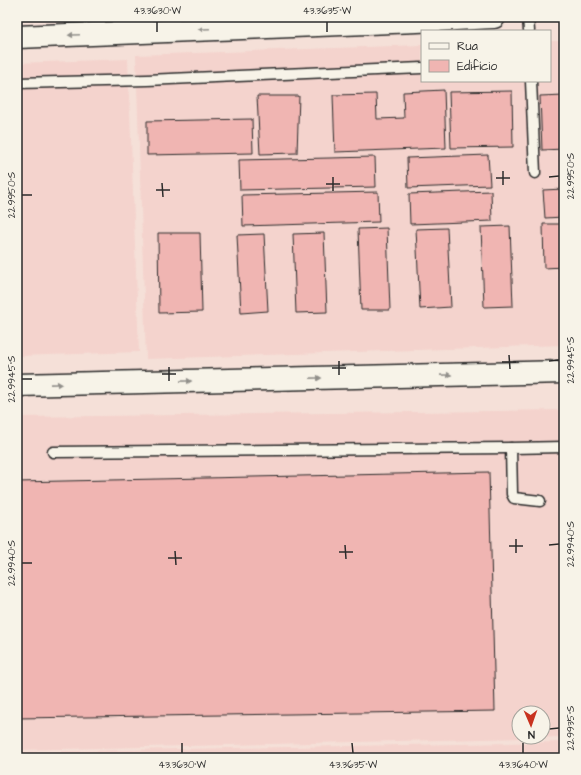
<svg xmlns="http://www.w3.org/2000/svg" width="581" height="775" font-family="'Architects Daughter',sans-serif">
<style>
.built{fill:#f4d3cd;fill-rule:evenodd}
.building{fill:#f0b5b2;stroke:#2b2b2b}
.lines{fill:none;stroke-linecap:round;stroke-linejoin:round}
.lane-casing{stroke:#2b2b2b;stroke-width:13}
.secondary-casing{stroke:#2b2b2b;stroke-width:25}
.lane{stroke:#f7f3e8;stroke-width:10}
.secondary{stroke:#f7f3e8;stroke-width:22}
.oneway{fill:#918f8a}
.ticks{fill:none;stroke:#2b2b2b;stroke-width:1.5}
.neatline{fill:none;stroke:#2b2b2b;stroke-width:1.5}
.ticks-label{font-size:10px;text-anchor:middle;fill:#2b2b2b}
</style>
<rect width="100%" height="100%" fill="#f5e0d8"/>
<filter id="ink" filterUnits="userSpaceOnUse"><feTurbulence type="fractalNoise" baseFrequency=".025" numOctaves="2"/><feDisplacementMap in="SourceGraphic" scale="8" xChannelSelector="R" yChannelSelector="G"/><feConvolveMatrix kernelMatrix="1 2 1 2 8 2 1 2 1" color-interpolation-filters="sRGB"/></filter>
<g filter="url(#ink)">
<g class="built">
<path d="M550,41h14v304l-418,14 -10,-304 286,-10v36h128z"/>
<path d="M128,59l11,293 -122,4v-293z"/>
<path d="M564,410v327l-547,13v-333zM519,713h24v24h-24z"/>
<path d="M564,742v16h-547v-6z"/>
</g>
<g class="building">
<path d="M444,90l2,58 -111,4 -2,-57 43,-1 1,25 27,-1 -1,-26z"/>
<path d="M512,91l1,56 -62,1 -2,-56z"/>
<path d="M564,95v54l-22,1 -2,-54z"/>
<path d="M257,96h42l-2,57 -37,1z"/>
<path d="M252,119l1,34 -106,2v-34z"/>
<path d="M488,155l2,30 -82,3 -1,-30z"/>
<path d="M375,157l1,30 -136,3 -1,-30z"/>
<path d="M564,189v28l-19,1 -2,-28z"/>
<path d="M491,191l1,30 -82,3 -1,-30z"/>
<path d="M378,192l1,30 -136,4 -1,-31z"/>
<path d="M543,224h21v43l-20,1z"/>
<path d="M510,226l3,80 -29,1 -3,-80z"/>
<path d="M387,228l3,82h-29l-3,-81z"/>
<path d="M447,228l4,79 -31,2 -4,-80z"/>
<path d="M158,233h42l2,79 -43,1z"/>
<path d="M324,233l3,79 -31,1 -3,-79z"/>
<path d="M264,234l4,77 -27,2 -4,-78z"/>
<path d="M489,472l6,239 -478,7v-236z"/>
</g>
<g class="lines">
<defs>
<g id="lane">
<path d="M528,17l1,14"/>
<path d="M531,81l4,92"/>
<path d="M17,83l130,-3 275,-12"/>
<path d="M53,452l458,-4"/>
<path d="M540,501l-26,-3 -2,-4 -1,-46 53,-1"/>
</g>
<g id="secondary">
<path d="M17,37l400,-16 77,-4"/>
<path d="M17,385l547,-13"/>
</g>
</defs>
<use href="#lane" class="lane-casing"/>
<use href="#secondary" class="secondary-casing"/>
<use href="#lane" class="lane"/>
<use href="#secondary" class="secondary"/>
</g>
<defs><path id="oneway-solid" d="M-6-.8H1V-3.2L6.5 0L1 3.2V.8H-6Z"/></defs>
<g class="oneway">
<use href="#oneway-solid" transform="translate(204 29) rotate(178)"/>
<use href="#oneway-solid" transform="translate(74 35) rotate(178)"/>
<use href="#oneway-solid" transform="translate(446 375) rotate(-1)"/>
<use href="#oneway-solid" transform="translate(316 378) rotate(-1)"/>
<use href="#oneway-solid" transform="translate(186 381) rotate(-1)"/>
<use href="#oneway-solid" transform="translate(56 384) rotate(-1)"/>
</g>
</g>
<path class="ticks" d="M157,22v10M327,22v10M503,171v14M333,177v14M549,177l10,-1M496,178h14M162,183l1,14M326,184h14M156,190h14M22,195h10M509,355l1,14M339,361v14M549,361l10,-1M502,362h14M169,367v14M332,368h14M162,374h14M22,379h10M516,539v14M345,545l1,14M549,545l10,-1M509,546h14M175,551l1,14M339,552h14M168,558h14M22,563h10M549,729l10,-1M182,743v10M352,743l1,10M523,743v10"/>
<rect width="581" height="775" fill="none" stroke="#f7f3e8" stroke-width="44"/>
<rect x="421" y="30" width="130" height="52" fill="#f7f3e8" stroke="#a5a39c"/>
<rect x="429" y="43" width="20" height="6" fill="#f7f3e8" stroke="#a5a39c"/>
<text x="457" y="50" font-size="12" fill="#2b2b2b">Rua</text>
<rect x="429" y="60" width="20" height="12" fill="#f0b5b2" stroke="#a5a39c"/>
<text x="457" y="70" font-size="12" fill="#2b2b2b">Edifício</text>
<g transform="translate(531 725) rotate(178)"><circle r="19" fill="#f7f3e8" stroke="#a5a39c"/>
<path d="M0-3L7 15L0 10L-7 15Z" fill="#c8321e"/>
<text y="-6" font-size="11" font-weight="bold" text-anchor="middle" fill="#2b2b2b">N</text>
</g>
<rect x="22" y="22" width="537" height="731" class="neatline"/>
<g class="ticks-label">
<text x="157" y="14">43.3630°W</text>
<text x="327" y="14">43.3635°W</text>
<text transform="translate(570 176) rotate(-90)" y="4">22.9950°S</text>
<text transform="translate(11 195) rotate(-90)" y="4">22.9950°S</text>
<text transform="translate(570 360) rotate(-90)" y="4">22.9945°S</text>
<text transform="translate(11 379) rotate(-90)" y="4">22.9945°S</text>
<text transform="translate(570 544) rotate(-90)" y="4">22.9940°S</text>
<text transform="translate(11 563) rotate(-90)" y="4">22.9940°S</text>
<text transform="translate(570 728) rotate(-90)" y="4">22.9935°S</text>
<text x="182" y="768">43.3630°W</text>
<text x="353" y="768">43.3635°W</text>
<text x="523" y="768">43.3640°W</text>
</g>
</svg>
